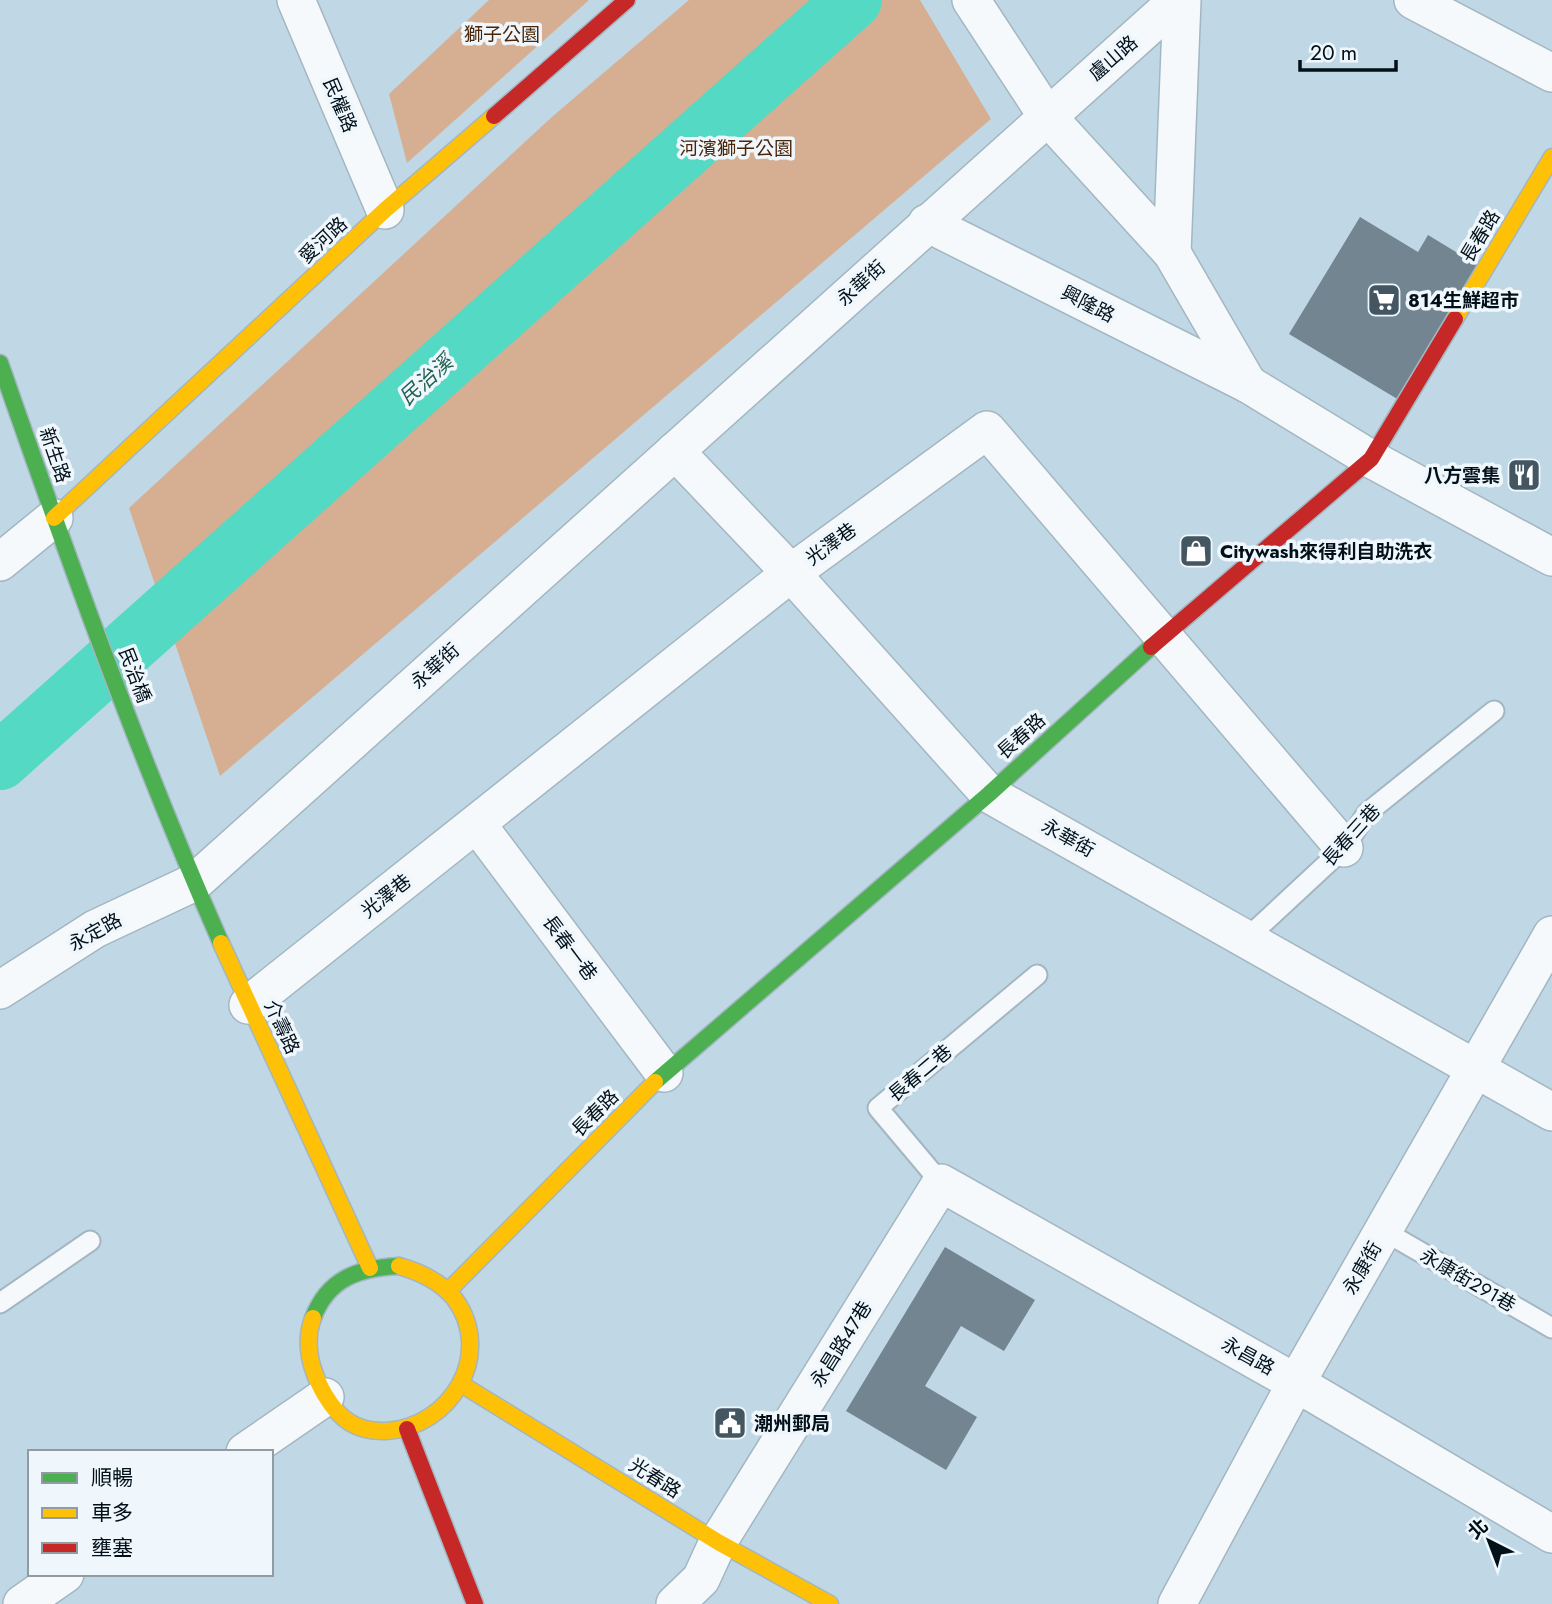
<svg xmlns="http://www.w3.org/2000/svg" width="1552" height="1604" font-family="Jost,'Noto Sans TC',sans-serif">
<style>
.green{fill:#d6ae91}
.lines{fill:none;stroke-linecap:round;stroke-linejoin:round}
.river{stroke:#53d9c4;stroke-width:58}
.building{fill:#728590}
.lane-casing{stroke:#a3b6c1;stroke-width:23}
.street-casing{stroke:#a3b6c1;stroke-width:40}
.fast-casing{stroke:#a3b6c1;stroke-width:19}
.slow-casing{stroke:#a3b6c1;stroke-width:19}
.jam-casing{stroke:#a3b6c1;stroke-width:19}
.lane{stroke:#f6f9fb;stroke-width:19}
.street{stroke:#f6f9fb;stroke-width:37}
.fast{stroke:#4caf50;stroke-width:16}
.slow{stroke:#ffc107;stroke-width:16}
.jam{stroke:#c62828;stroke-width:16}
.labels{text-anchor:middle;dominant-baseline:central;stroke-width:7;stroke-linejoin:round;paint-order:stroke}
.park-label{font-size:19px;fill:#4b2507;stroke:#eff7fd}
.street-label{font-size:19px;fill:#021019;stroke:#eff7fd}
.poi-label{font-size:19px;font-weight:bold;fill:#021019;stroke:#eff7fd;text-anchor:start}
.water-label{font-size:21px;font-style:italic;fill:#226252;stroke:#eff7fd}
</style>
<rect width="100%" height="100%" fill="#c0d8e6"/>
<g class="green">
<path d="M489,0h100l-182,163 -18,-69z"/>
<path d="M689,0h231l71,119 -771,657 -91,-268 424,-392z"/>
</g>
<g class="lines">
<path class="river" d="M0,761l853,-761"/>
</g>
<g class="building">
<path d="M1360,217l58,35 10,-17 51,31 -80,134 -110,-66z"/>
<path d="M945,1247l90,53 -31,51 -43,-25 -36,60 52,31 -31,53 -100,-59z"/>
</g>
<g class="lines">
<defs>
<g id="lane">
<path d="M1246,939l98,-91 23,-35 127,-102"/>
<path d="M941,1183l-63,-75 159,-133"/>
<path d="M1384,1231l168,97"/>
<path d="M0,1303l90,-62"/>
</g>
<g id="street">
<path d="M296,0l89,210"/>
<path d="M971,0l76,116 125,137 76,131"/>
<path d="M1413,0l139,73"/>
<path d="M927,223l321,161 123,75 181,98"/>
<path d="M1172,253l10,-253"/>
<path d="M675,451l116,122 198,221 563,318"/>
<path d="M0,562l54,-44"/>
<path d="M477,824l187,249"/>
<path d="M0,990l95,-61 100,-47 983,-882"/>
<path d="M248,1005l543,-432 196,-143 357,418"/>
<path d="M245,1452l80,-55"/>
<path d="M22,1604l43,-30"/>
<path d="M675,1604l26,-25 17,-37 223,-359 355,200 256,151"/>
<path d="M1177,1604l119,-221 256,-448"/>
</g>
<g id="fast">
<path d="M0,363c68,195 137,390 221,580"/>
<path d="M655,1082l334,-288 162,-147"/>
<path d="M313,1318c15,-40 46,-50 86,-52"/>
</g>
<g id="slow">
<path d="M1455,319l97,-162"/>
<path d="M54,518l331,-308 109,-94"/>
<path d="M221,943l149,325"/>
<path d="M448,1291l207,-209"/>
<path d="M313,1318c-10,27 -2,53 12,77 14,24 31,37 61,36 64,-3 110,-77 68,-133 -14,-17 -34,-26 -55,-32"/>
<path d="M461,1384l257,158 112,62"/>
</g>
<g id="jam">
<path d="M494,116l133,-116"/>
<path d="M1151,647l220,-188 84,-140"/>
<path d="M407,1429l68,175"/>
</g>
</defs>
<use href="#lane" class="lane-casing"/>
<use href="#street" class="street-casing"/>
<use href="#fast" class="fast-casing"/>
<use href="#slow" class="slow-casing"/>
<use href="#jam" class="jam-casing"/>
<use href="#lane" class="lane"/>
<use href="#street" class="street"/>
<use href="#fast" class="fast"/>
<use href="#slow" class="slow"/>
<use href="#jam" class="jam"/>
</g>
<defs>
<symbol id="supermarket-square" viewBox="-11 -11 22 22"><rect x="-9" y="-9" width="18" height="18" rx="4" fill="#445661" stroke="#eff7fd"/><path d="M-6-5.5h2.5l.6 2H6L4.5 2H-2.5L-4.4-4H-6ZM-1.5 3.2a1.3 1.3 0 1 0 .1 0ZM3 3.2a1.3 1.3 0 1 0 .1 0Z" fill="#fff"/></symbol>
<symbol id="restaurant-square" viewBox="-11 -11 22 22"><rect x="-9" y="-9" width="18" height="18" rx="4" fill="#445661" stroke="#eff7fd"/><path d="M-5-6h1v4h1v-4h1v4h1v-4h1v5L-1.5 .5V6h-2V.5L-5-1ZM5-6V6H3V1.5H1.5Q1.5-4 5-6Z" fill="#fff"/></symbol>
<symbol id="shop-square" viewBox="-11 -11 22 22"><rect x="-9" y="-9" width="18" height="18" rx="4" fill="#445661" stroke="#eff7fd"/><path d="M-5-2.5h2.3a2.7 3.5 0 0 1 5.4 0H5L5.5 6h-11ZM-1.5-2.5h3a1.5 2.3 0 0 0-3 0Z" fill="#fff"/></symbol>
<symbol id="civic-square" viewBox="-11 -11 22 22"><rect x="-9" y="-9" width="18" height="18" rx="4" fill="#445661" stroke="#eff7fd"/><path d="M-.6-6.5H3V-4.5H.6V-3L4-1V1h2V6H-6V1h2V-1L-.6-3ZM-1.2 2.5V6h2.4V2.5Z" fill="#fff"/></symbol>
</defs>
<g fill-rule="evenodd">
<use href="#supermarket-square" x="1365" y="281" width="38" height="38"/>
<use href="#restaurant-square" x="1505" y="456" width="38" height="38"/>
<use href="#shop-square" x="1177" y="532" width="38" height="38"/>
<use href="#civic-square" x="711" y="1404" width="38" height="38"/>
</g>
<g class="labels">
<g class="park-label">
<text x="502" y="34">獅子公園</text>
<text x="736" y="148">河濱獅子公園</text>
</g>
<g class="street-label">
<text transform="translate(1113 58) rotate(-41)">盧山路</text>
<text transform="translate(340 105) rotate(67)">民權路</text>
<text transform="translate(1480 236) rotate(-59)">長春路</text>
<text transform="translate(323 240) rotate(-43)">愛河路</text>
<text transform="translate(861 283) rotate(-42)">永華街</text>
<text transform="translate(1088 304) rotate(27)">興隆路</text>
<text transform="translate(55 455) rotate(71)">新生路</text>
<text transform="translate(831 544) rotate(-36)">光澤巷</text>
<text transform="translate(435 666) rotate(-42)">永華街</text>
<text transform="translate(135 675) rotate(69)">民治橋</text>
<text transform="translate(1021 736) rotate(-42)">長春路</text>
<text transform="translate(1351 835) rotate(-48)">長春三巷</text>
<text transform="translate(1068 838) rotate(29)">永華街</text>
<text transform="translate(386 896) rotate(-38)">光澤巷</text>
<text transform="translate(95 932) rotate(-29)">永定路</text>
<text transform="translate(570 948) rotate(53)">長春一巷</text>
<text transform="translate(282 1027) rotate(65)">介壽路</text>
<text transform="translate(920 1073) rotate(-40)">長春二巷</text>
<text transform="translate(595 1113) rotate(-45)">長春路</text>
<text transform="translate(1362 1268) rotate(-60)">永康街</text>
<text transform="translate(1468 1280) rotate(30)">永康街291巷</text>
<text transform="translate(841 1344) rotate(-58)">永昌路47巷</text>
<text transform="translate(1248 1356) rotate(29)">永昌路</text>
<text transform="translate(655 1478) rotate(32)">光春路</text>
</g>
<g class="poi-label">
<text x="1408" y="300">814生鮮超市</text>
<text x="1500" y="475" text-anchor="end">八方雲集</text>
<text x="1220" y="551">Citywash來得利自助洗衣</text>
<text x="754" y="1423">潮州郵局</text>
</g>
<g class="water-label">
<text transform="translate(426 380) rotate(-42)">民治溪</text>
</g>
</g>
<rect x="28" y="1450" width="245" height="126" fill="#eff7fd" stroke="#909ba2" stroke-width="2"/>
<rect x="42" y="1473" width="35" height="10" fill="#4caf50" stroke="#909ba2" stroke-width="2"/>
<text x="91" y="1485" font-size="21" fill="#021019">順暢</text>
<rect x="42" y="1508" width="35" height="10" fill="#ffc107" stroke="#909ba2" stroke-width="2"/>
<text x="91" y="1520" font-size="21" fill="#021019">車多</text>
<rect x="42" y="1543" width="35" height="10" fill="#c62828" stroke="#909ba2" stroke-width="2"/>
<text x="91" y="1555" font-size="21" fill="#021019">壅塞</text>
<g transform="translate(1489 1541) rotate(318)" stroke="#eff7fd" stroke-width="5" paint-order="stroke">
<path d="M0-5L12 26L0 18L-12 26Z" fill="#021019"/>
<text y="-10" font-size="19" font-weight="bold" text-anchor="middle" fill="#021019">北</text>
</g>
<path d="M1300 60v10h96v-10" fill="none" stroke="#021019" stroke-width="3.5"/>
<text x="1310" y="60" font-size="21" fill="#021019" stroke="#eff7fd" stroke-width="5" paint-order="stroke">20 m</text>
</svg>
